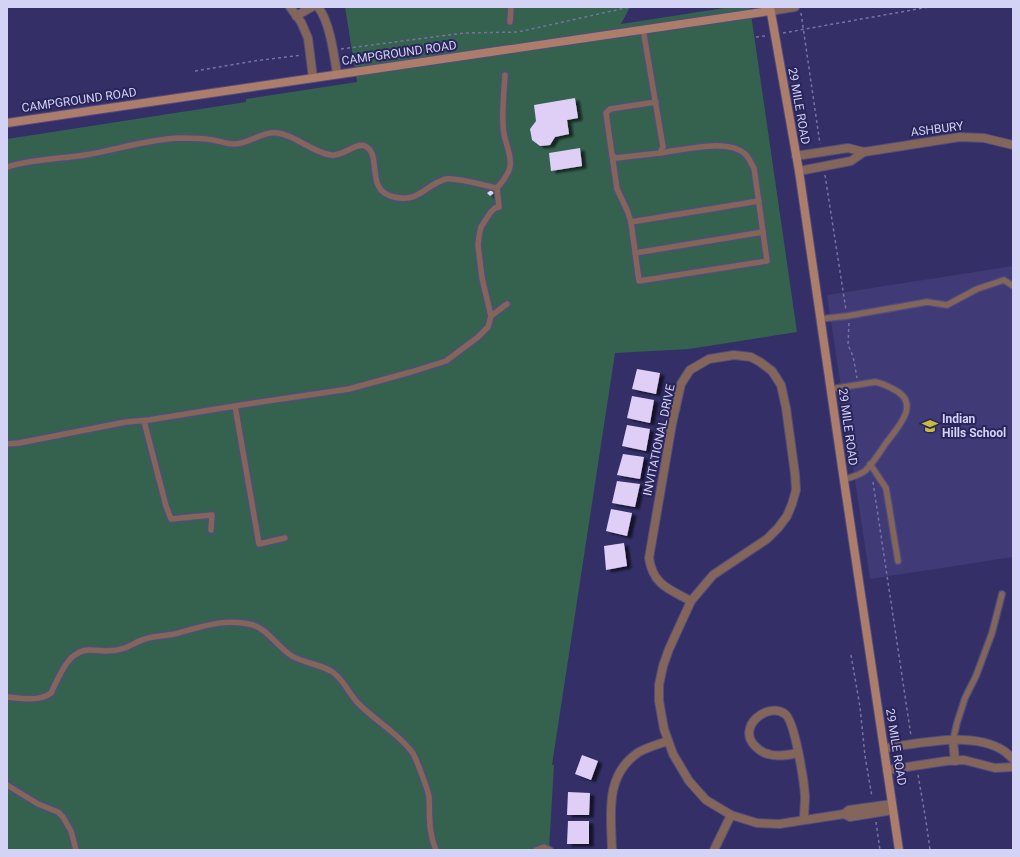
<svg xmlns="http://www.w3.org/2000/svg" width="1020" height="857" font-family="Roboto,sans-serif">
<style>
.built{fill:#403a77}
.green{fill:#35624e}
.building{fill:#dfcff6;filter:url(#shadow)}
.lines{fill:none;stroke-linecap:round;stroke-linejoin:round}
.lane-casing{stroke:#504d81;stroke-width:8}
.street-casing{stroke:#504d81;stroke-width:10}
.secondary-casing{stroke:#504d81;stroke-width:10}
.path{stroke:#7673a2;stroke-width:1.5;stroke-dasharray:3 3;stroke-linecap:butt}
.lane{stroke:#836559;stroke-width:5.5}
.street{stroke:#836559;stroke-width:8}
.secondary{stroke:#ac7d6a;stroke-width:8}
.labels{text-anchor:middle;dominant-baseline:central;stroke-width:4;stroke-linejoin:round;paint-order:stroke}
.street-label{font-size:12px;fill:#d2d3f5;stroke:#2a255b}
.poi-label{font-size:12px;font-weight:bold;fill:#d2d3f5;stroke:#2a255b;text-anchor:start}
</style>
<defs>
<filter id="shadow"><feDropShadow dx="4.5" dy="2.5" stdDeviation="1" flood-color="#0009"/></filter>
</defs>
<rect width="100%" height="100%" fill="#342f67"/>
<path class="built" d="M1013,266v291l-143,22 -43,-284z"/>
<path class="green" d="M345,7h285l-9,17 110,-17h19l47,325 -108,17 -74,4 -63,412h2l-5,85h-542v-711l239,-37v-3l111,-17z"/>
<g class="building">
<path d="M575,98l3,20 -11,2 2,14 -14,3 -5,8 -10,1 -8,-6 -2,-11 6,-8 -2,-16z"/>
<path d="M580,148l2,18 -31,5 -2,-18z"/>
<path d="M491,190l3,3 -4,3 -3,-3z"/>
<path d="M637,369l23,4 -4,21 -24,-5z"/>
<path d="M632,396l22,4 -4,23 -23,-5z"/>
<path d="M627,425l23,4 -4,22 -24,-5z"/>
<path d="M623,454l21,3 -4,22 -23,-4z"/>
<path d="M617,481l23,3 -5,23 -23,-4z"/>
<path d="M611,509l21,4 -5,23 -21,-5z"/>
<path d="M624,543l3,23 -21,4 -2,-24z"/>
<path d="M582,755l16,6 -7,19 -16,-6z"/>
<path d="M568,792l22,1 -1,22h-22z"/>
<path d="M568,821h21v23h-22z"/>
</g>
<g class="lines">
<defs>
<g id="lane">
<path d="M510,22l1,-15"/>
<path d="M643,29l20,118 -3,6 -44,5 -4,-3 -6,-42 4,-4 46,-7"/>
<path d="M612,155l5,34 10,21 4,12 8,59 128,-20 -13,-93c-3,-4 -5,-11 -9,-14 -18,-16 -63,-4 -85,-1"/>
<path d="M7,167c26,-8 51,-8 78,-12 31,-5 63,-16 95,-17 11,0 22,0 33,2 7,1 14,4 21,4 15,0 28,-13 44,-11 19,3 33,19 53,22 12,2 24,-13 34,-9 18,8 -1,45 29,51 26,6 32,-13 52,-18 9,-2 40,7 51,9"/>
<path d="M631,222l128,-21"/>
<path d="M635,253l128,-21"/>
<path d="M491,316l16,-12"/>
<path d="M820,319l27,-3 80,-14 20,3 30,-16 27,-9 9,6"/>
<path d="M831,389l44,-7c7,1 13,4 20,8 26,14 3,37 -9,53 -6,9 -12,19 -20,27 -5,5 -16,7 -22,10"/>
<path d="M235,406l24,138 26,-6"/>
<path d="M144,421l22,85 5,13 41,-4 -1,15"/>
<path d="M7,444l12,-1 107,-21 23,-2 92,-15 108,-16 62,-17 35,-11 32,-24 10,-10 3,-11 -9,-38 -4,-33 1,-9 2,-9 9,-14 5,-5 4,-1 -2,-19c5,-6 11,-12 13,-21 2,-11 -4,-22 -6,-33 -3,-17 0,-41 1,-59"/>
<path d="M870,464l16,24 12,73"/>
<path d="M7,697c14,1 32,5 44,-4 8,-16 17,-43 38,-43 13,1 24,2 36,-2 7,-3 13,-7 20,-9 9,-3 19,-3 29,-5 25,-6 48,-16 75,-10 18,3 28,23 43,32 12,7 27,8 39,15 13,8 17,22 27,32 17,18 39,29 54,49 3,3 17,41 17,45 1,19 -1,35 7,53"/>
<path d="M953,740l4,-17 8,-25 11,-22 16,-43 10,-39"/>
<path d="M7,785l31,19 20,8 5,5 8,14 5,19"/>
<path d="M536,850l8,-3 6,3"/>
</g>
<g id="street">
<path d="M290,7l11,15 7,16 5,40"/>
<path d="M318,7c12,15 16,48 19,67"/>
<path d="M770,11l25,-4"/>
<path d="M296,16l16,-9"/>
<path d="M796,156l52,-8 16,4 96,-15 24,1 29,7"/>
<path d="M799,171l52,-10 13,-9"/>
<path d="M691,601c-22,-12 -38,-16 -42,-43l23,-134 9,-40 9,-14 19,-11 25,-4 17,2 9,5 12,9 9,14 5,23 9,66 1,16 -4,14 -5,12 -9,12 -11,11 -54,36 -22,26 -22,48 -6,17 -4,19v16l5,28 9,25 16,27 17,19 25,15 26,8 22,1 65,-10 5,-4 43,-6"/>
<path d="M953,740l2,21"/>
<path d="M884,748c34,-4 89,-18 120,3 3,2 6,5 9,8"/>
<path d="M798,753c-9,2 -21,4 -30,1 -5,-1 -9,-4 -13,-8 -19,-19 13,-45 30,-32 10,7 19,68 20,82 0,8 -1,16 -1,24"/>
<path d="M887,770l59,-9 18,-1 31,8 18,-1"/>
<path d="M844,814l6,3 43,-7"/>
<path d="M612,850c-1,-36 -8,-75 27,-98 9,-5 20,-8 29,-11"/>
<path d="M714,850l17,-35"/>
</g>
<g id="secondary">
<path d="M770,7l29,164 44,303 56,376"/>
<path d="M7,123l763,-112"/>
</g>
</defs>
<use href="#lane" class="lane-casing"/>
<use href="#street" class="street-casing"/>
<use href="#secondary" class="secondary-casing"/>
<g class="path">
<path d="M801,13l19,131"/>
<path d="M783,33l146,-26"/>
<path d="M756,37l9,-1"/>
<path d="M341,49l123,-16 54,-1 112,-25"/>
<path d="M195,71l59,-10 48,-6"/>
<path d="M825,175l21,135"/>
<path d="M849,323l-1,22 5,11 4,22"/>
<path d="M873,482l38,254"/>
<path d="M851,655l9,52 5,49 7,41"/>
<path d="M918,775l8,46 4,29"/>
<path d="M876,822l4,28"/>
</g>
<use href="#lane" class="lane"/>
<use href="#street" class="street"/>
<use href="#secondary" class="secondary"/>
</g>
<defs>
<symbol id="school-bare" viewBox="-9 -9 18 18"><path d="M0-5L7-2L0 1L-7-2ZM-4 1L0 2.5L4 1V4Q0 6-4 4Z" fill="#c7bb3c" stroke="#2a255b" stroke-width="2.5" paint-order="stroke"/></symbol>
</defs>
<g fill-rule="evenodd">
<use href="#school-bare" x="919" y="415" width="22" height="22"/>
</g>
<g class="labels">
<g class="street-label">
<text transform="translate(399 53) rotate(-8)">CAMPGROUND ROAD</text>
<text transform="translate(79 100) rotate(-8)">CAMPGROUND ROAD</text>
<text transform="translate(799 106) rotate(80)">29 MILE ROAD</text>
<text transform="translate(937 129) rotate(-7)">ASHBURY</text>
<text transform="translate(848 427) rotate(82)">29 MILE ROAD</text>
<text transform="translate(659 440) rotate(-78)">INVITATIONAL DRIVE</text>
<text transform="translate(896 747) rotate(81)">29 MILE ROAD</text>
</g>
<g class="poi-label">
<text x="942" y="419">Indian<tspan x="942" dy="14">Hills School</tspan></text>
</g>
</g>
<rect width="1020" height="857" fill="none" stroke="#d2d3f5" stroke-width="16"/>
</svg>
